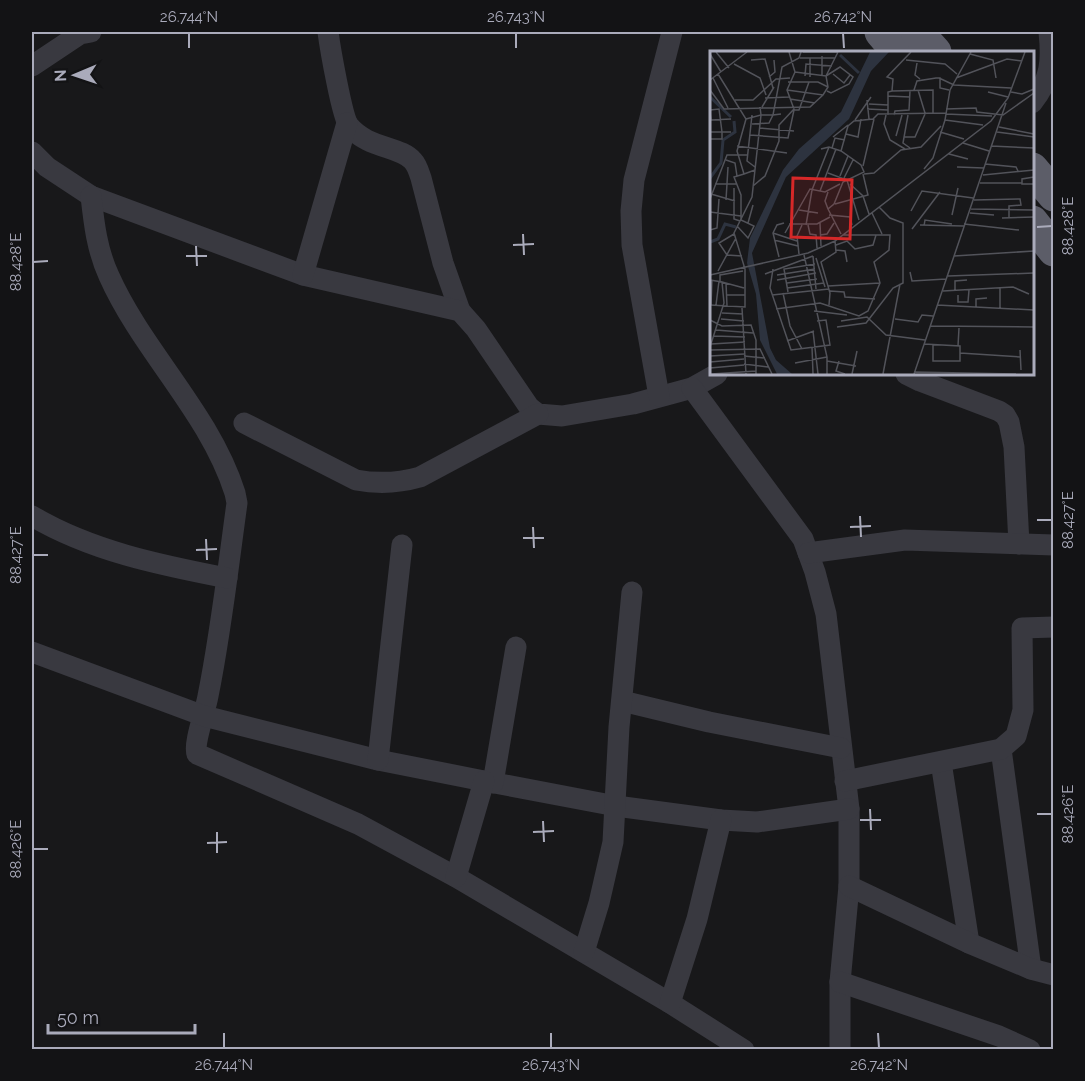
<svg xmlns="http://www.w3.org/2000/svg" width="1085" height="1081" font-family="Raleway,sans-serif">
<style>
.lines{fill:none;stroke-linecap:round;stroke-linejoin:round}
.minor{stroke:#393940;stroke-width:21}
.trunk{stroke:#5c5d68;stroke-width:33}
.ticks{fill:none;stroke:#aaabbb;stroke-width:2}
.inset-river{fill:none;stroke:#2d333f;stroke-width:3}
.inset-road{fill:none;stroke:#52535a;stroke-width:1.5}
.view{fill:#d62828;fill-opacity:0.15;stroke:#d62828;stroke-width:3}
.inset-edge{fill:none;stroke:#aaabbb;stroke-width:3}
.neatline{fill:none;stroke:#aaabbb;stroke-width:2}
.ticks-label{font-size:15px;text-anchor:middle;fill:#aaabbb}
</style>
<rect width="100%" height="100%" fill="#18181a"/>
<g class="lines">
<g class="minor">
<path d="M328,32c2,15 14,85 21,94 19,23 52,20 64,35 4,4 6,11 8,17l22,85 17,48"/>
<path d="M32,66l48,-32 11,-2"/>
<path d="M1032,103c19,-24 20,-42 17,-71"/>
<path d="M32,152l15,15 44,29 212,79 157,36 16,18 53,78 9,7 24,2 71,-12 59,-16 25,-14"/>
<path d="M91,196c3,28 6,54 18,80 34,76 100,136 126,217l2,10c-9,65 -16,129 -29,193 -2,13 -15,48 -11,58l161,70 98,53 214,126 74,47"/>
<path d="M303,275l44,-152"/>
<path d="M906,374l14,7 79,30 6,4 4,7 5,25 5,97"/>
<path d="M692,388l111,151 12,33 11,42 23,195v77l-9,96v68"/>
<path d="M659,396l-27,-151 -1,-34 3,-31 38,-148"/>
<path d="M244,423l112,57c22,4 43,3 64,-3l118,-63"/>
<path d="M32,516c59,35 128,49 195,62"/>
<path d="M808,553l97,-13 149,5"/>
<path d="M32,652l172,64 174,44 106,21 132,25 105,14 36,2 92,-13"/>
<path d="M622,701l87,21 132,26"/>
<path d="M1001,749l30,220"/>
<path d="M378,760l24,-215"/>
<path d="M941,762l28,181"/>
<path d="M845,781l156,-32 15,-13 7,-26 -1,-82 32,-1"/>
<path d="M493,783l23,-136"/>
<path d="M456,877l28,-96"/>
<path d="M849,886l120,57 62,26 23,6"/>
<path d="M584,952l15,-49 14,-61 6,-115 13,-135"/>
<path d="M840,982l159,54 31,14"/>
<path d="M670,1003l27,-84 24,-99"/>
</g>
<g class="trunk">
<path d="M881,32l17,20"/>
<path d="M917,32l18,20"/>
<path d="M1032,169l22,26"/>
<path d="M1032,222l22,28"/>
</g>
</g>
<path class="ticks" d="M189,33v15M516,33v15M843,33l1,15M1037,227l15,-1M523,234l1,21M513,245l21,-1M196,246l1,20M186,256h21M33,262l15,-1M860,516l1,21M1037,520h15M533,527l1,21M850,527l21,-1M523,538h21M206,539l1,21M196,550l21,-1M33,555h15M870,809l1,21M1037,814h15M860,820h21M543,821l1,21M217,832v21M533,832l21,-1M207,843l20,-1M33,849h15M224,1033v15M551,1033v15M878,1033l1,15"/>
<g transform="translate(710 51)">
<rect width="324" height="324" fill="#18181a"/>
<path d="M160,1h19l-18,19 -22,48 -63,58 -34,76 18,95 6,12 16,14h-15l-17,-34 -4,-46 -9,-31 3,-25 33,-68 16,-21 42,-37z" fill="#2d333f"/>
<path class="inset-river" d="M130,4l19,18M0,46l21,20M0,127l11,-15 2,-23 12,-8 -1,-11M0,191l8,-3 7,-15 11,3"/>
<path class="inset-road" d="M6,1l13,16M93,1h35M0,3l11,18M260,3l23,6 3,18M112,5v20M90,7h35M41,9l14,-1 8,29M196,9l39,4 12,10M207,12l-2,12 5,4M24,13l26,14 6,17M85,21l31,4 12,-24M8,23l28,45 -9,32 7,23 11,-4M123,23l11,9 6,-8M95,25l1,-12 26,2M116,25l14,-9 13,10 -4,7 -18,9 -4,-2M59,26l6,-5 -1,-12M100,26v-19M3,27l15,30M229,27l15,7 57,3M246,27l51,-19 15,2M0,29l37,-28M78,31h30l10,5M0,39l14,19 86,-2 13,-12M77,39l36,5 5,-8 -2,-11M204,39l3,-9 19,-3h4v10l9,2M208,39l7,23M182,40l1,-12 -6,-2 24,-25M278,41l20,5M301,41l11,2 12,-5M178,45l22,1M55,47l24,-1M80,48l25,4M25,49h18l23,-21 14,-1M157,49l2,19M159,53l19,1M52,56l12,-20M157,58l21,1M236,58l30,-1 1,4 26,3 31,-22M0,59l9,-1 3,23v7h-12M84,59h5l10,-28M0,61l1,8 20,-1M236,63l46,2M42,64l-5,46 8,6M176,64l-2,9 6,16 15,9M178,64v-23l4,-1 41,-1v23M184,64l1,-4 14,-1 1,-19M198,64l-5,28 7,5M36,68l15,-4 -1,-8M145,69l16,-23M235,69l38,5M42,73l17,-1 4,-8 8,-1M289,76l35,7M50,77l34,3M0,81h21M230,81l24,7M287,81l37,5M136,83l12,3 3,-18M40,84l38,3 6,-28M186,85l6,-21M123,86l15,-12M194,86h11l10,-23M253,92l26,8M27,95l50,7M281,95l43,2M122,97l3,-10 10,2M111,98l8,-2 12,4 20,14 3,7 -21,10 -9,22 -6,5 13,25M131,100l7,-25 6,-5 19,-2 5,-5 68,-1M239,103l19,5M16,109l9,3 2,13M275,113l31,3 2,4M153,115l11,-47M247,116l27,1M214,118l9,-11 12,-38 5,-30 21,-38M118,122l19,7 12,40M154,123l10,-1 27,-23 20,-3 20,-21M273,124l51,-5M130,125l8,-20M324,126l-12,2v5h12M134,127l9,-18M270,132h42M5,133h22M140,133l13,12 6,18M43,135l12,-10 14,-35v-16l15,-16 -7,-19 8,-18 -6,-20M24,137v31l6,2M110,140l16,-42M1,143l24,7M0,148l17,-44h20M16,149l2,-33M264,149l46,-1 1,6 -12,1v12M125,153l33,-9 -5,-21M118,158l-3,-8 3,-9M261,158l63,1M89,159l19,3M201,160l11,-20 51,7M0,161l31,4M162,162l10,21M260,162l24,2M119,164l21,2 2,8M242,164l6,-27M292,167l32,-1M38,172l5,-18M110,172l1,23M79,173h28l13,-7M254,173l55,6M96,174l6,-35 17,-43M98,174l2,9 6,1 1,13M210,174l44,1M27,175l11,12 6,-12 -13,-6v-25l-7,-18 10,-3M214,175l1,-6 27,4M202,178l28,-37M0,179l7,-2 2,-29M63,182l24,8M75,182l25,-44 15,3 15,-8M24,183l-15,9 8,12 15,1M110,184l7,-1 7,-11M64,189l24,6M126,194l11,-4 8,8 18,-4 3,-10M126,199l9,1 2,11M89,203l-2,-18 5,-11M94,204l23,102v17M103,205l3,33M244,205l80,-5M69,206l-6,-24 4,-8 7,-2M106,207l9,29M63,218l-3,19 21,62 39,-5 -4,-25 -9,1M8,220l18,-33M200,221l2,9 34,-2M55,223l48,-18M0,224l98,-22 27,-12 156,-120 17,-23 17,-46M67,224l38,-6M238,225l86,-3M0,229l12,2 2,21 -14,44M67,229l39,-7M10,230v-6l23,-4M12,231l22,6M16,232l1,23M77,232l30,-4M118,235l52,-3M77,237l37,-5M290,237v20M120,240l14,1 1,5 30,2M233,240l70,-4 16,7M245,240v-10l12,-1M78,241l-4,-23 31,-5M73,242l7,33 12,23M16,244h19M62,244l57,-6M248,244v7h10l1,-12M0,254l35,2v-38l-11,-36 18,-36 9,-82h12l9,-48 17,-9 2,-6M1,254l1,-25M6,254l3,-24M119,254l1,-12 -9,-31 15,-10 -1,-11M227,254l97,5M266,256v-8l11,-1M32,257l4,66M66,258l44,-6 39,13 9,-5 12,-28 -6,-21 15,-12 1,-15h-47M104,260l33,4M12,262l21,1M11,268l23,2M185,268l23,3 4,-7 11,1M0,269l12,6 29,-1 5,15v34M131,270l26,-4 19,18 39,5M220,275l104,1M127,276l29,-4 27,-35 10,-5v-60l-13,-5 -11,-11M6,279l37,3M103,280l5,43M4,285l31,1M77,290l27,-10M1,293l34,-2M214,293l36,2v15h-27v-16M248,295l1,-18M102,296l1,27M0,299l50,-1 12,25M310,299l1,20M250,302l60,4M0,305l34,-2M34,305l21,2M117,310l29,5M129,310l-3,10 9,3M0,311l34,-3M85,312l32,-6M34,313l24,3M0,317l34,-3M204,321l102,2M1,323l45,-3M142,323l5,-23M173,323l17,-90M204,323l92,-271"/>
<path class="view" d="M83,127l59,2 -2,59 -59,-2z"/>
<rect width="324" height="324" class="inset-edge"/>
</g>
<rect width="1085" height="1081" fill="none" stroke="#131315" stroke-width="66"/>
<g transform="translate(75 75) rotate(268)" stroke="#131315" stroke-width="4.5" paint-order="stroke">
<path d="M0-4.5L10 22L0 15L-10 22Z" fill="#aaabbb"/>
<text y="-9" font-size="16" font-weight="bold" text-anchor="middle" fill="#aaabbb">N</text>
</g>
<path d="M48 1024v9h147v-9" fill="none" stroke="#aaabbb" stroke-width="3"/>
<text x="57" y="1024" font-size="18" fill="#aaabbb" stroke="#131315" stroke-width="4.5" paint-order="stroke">50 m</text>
<rect x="33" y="33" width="1019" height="1015" class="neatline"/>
<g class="ticks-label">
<text x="189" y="22">26.744°N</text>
<text x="516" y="22">26.743°N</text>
<text x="843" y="22">26.742°N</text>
<text transform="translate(1068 226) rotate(-90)" y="5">88.428°E</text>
<text transform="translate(16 262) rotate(-90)" y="5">88.428°E</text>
<text transform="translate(1068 520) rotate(-90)" y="5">88.427°E</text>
<text transform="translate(16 555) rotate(-90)" y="5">88.427°E</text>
<text transform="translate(1068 814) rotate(-90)" y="5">88.426°E</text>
<text transform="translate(16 849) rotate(-90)" y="5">88.426°E</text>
<text x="224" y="1070">26.744°N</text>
<text x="551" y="1070">26.743°N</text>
<text x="879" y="1070">26.742°N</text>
</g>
</svg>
